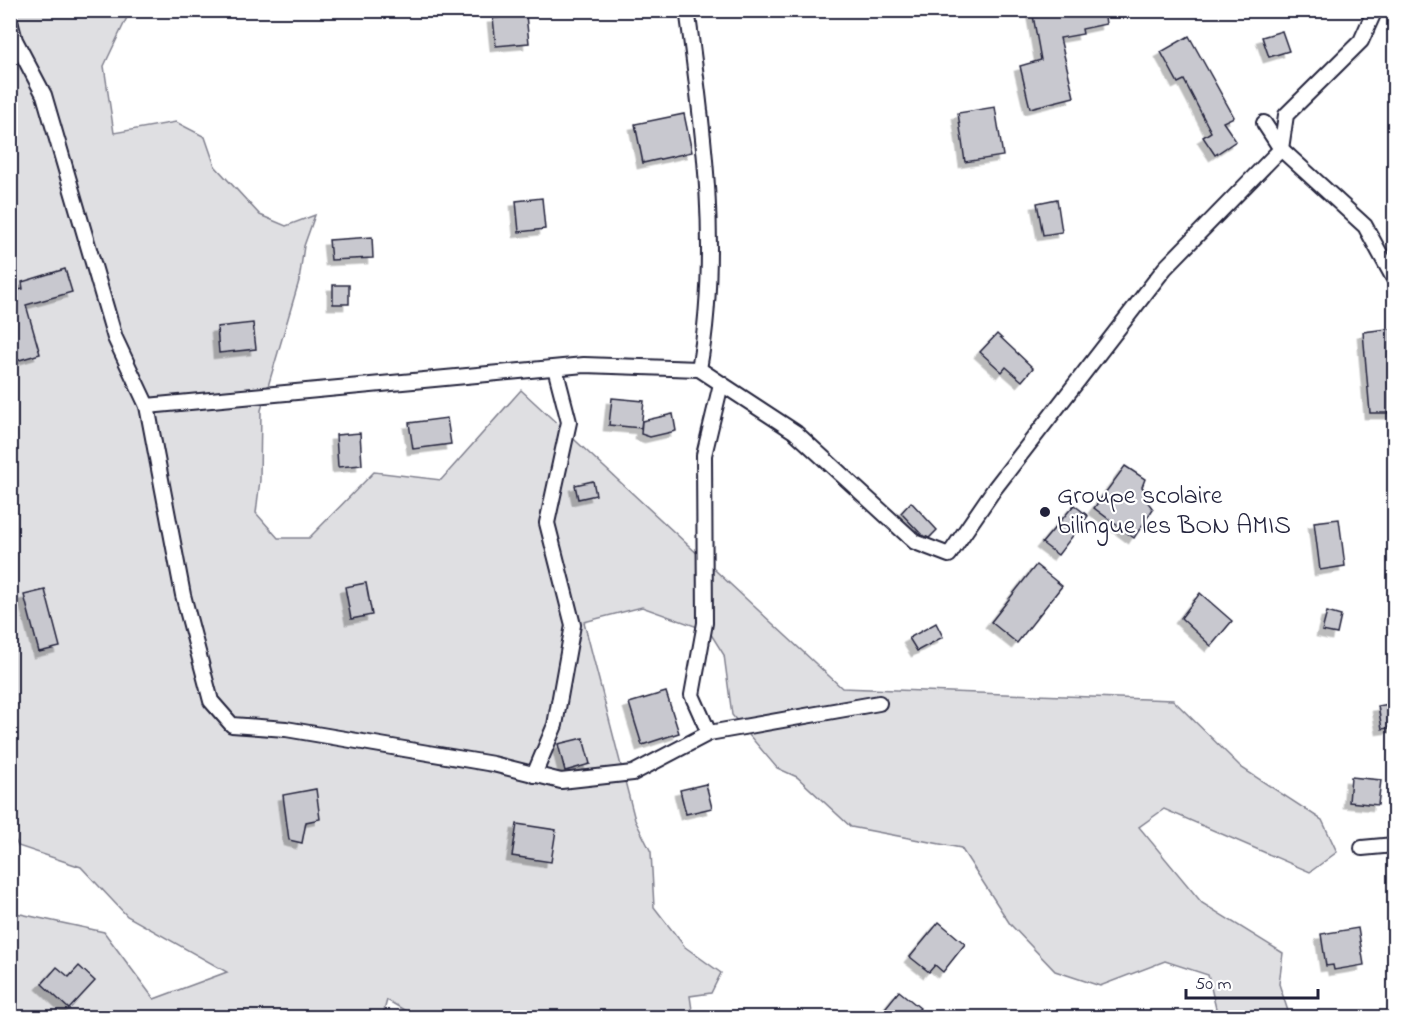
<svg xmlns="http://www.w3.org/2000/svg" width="1405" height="1028" font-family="'Indie Flower',sans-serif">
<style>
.green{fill:#dfdfe2;stroke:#80808e;stroke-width:1.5}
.building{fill:#c8c8cf;stroke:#22223b;stroke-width:1.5;filter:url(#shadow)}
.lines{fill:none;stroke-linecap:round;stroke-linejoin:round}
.minor-casing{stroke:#22223b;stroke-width:18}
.minor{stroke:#fff;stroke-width:14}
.poi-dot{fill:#22223b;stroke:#fff;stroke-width:2}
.labels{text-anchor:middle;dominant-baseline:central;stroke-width:4.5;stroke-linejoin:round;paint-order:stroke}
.poi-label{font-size:26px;fill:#22223b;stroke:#fff;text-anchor:start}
</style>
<defs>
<filter id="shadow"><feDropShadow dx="-5.5" dy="5.5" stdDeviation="0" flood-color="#0004"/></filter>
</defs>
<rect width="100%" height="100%" fill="#fff"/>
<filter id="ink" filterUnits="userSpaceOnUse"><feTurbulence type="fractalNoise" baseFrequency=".0167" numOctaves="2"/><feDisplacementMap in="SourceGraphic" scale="12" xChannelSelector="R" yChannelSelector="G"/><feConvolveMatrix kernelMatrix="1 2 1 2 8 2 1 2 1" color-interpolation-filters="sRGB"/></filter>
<g filter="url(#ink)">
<path class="green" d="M11,11h119l-26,55 10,67 62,-11 29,15 10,29 45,49 26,11 29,-11 -11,31 -5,35 -38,129 -1,70 -4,33 22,25h31l65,-66 67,8 80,-90 321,298 331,12 69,68 80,52 15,32 -27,20 -146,-63 -25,18 63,76 81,50 -4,31 11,33h-72l-10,-42 -43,-14 -65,25 -45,-15 -45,-47 -49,-76 -110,-21 -54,-50 -20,-9 -45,-53 -8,-60 -15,-24 -67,-24 -58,15 51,198 16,32 3,55 31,40 36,26 -10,20 -21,3 3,21h-277l-29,-17 -5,18 -368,-1 -3,-20 2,-49 -2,-4v-32l93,20 50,67 73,-27 -100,-56 -46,-49 -63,-21 -7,-14z"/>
<g class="building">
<path d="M1032,10h72l2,14 -24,5 1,5 -23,4 14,59 -44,11 -10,-42 21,-6z"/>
<path d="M526,15l3,28 -33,3 -3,-28z"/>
<path d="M1282,31l7,20 -20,6 -7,-20z"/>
<path d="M1189,36l45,81 -11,5 13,19 -21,14 -12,-18 8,-5 -27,-52 -6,3 -17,-31z"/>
<path d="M995,107l8,49 -38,6 -7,-49z"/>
<path d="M684,114l8,38 -49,11 -8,-39z"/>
<path d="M542,198l3,31 -26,3 -3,-31z"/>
<path d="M1057,199l5,33 -19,3 -6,-32z"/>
<path d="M372,237l1,21 -42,2 -2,-20z"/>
<path d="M65,269l7,23 -46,13 14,49 -24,7 -6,-19v-50l13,-3 -1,-7z"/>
<rect x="333" y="285" width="16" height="19"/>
<path d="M253,323l3,26 -37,4 -2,-26z"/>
<path d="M1395,328v85h-25l-7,-81z"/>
<path d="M997,334l36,34 -11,13 -16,-14 -4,5 -22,-20z"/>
<path d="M612,398l32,3 -3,27 -32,-3z"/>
<path d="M673,414l3,17 -26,6 -9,-3 1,-13z"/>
<path d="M447,418l4,26 -38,5 -4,-26z"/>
<path d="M360,433l2,32 -24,2 -2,-32z"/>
<path d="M1125,466l20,13 -3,8 7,7 -3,6 7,9 -19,29 -40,-30z"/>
<path d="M593,481l3,14 -18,4 -3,-14z"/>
<path d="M911,502l26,28 -8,8 -7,-3 -21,-22z"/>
<path d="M1074,505l14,11 -30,39 -16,-12z"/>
<path d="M1339,519l6,47 -25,4 -6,-48z"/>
<path d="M1036,565l26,21 -45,57 -26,-21z"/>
<path d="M366,583l6,32 -21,4 -6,-32z"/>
<path d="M45,590l15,57 -21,5 -15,-57z"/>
<path d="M1200,593l32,28 -21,25 -30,-28z"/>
<path d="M1327,612l14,4 -4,18 -15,-3z"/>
<path d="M936,623l7,14 -26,14 -8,-13z"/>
<path d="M666,692l13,41 -37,12 -13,-42z"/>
<path d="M1395,703v24l-13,2 -4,-23z"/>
<path d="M583,738l7,26 -25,7 -7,-27z"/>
<path d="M1351,777l30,3 -3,25 -29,-3z"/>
<path d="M706,784l6,24 -26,6 -6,-24z"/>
<path d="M316,789l4,30 -14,3 -4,21 -13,-3 -6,-45z"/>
<path d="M517,824l39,6 -5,32 -39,-6z"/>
<path d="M939,922l26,22 -22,28 -8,-7 -6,7 -19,-15z"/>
<path d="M1358,928l6,37 -30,5 -1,-5 -7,1 -5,-32z"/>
<path d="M79,966l16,15 -26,28 -27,-25 15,-17 12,10z"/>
<path d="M899,991l21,17 -8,9h-34z"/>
</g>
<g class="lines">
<defs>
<g id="minor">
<path d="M688,16c16,116 32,237 11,353"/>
<path d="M10,21l5,19 29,55 71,243 32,68 36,189 28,106 21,24 54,4 207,35 68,17 72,-8 76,-40 170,-30"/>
<path d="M1264,123l17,26 84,77 29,53"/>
<path d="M147,406l437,-41 115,4 96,63 120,110 34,13 46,-67 170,-220 116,-119 5,-34 75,-74 14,-31"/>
<path d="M709,733l-17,-38 13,-72 -1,-168 17,-71"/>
<path d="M534,775l21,-50 18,-100 -26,-102 22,-101 -14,-54"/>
<path d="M1362,848l32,-3"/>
</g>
</defs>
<use href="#minor" class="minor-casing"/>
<use href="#minor" class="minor"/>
</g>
</g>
<circle class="poi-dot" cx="1045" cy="512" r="6"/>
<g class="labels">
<g class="poi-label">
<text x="1057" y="497">Groupe scolaire<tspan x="1057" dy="30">bilingue les BON AMIS</tspan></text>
</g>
</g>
<rect width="1405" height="1028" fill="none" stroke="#fff" stroke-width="36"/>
<rect x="18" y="18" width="1369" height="992" fill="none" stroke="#22223b" stroke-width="2" filter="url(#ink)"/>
<path d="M1186 989v9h132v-9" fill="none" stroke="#22223b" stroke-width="3"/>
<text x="1195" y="989" font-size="18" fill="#22223b" stroke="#ffffff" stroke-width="4.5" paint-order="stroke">50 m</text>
</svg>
